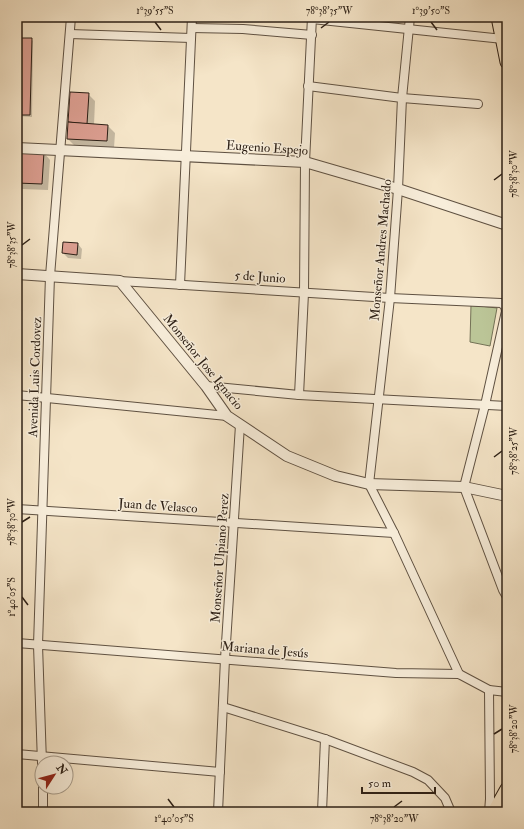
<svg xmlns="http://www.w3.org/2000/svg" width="524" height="829" font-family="'IM FELL Double Pica',serif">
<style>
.green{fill:#bbc597;stroke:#747256}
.shadow{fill:#0003}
.building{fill:#da9d8f;stroke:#2d2016}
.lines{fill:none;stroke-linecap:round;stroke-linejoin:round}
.minor-casing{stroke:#5f5142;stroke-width:10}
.tertiary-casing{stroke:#5f5142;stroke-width:12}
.primary-casing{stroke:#2d2016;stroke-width:15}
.minor{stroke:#f8eedb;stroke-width:8}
.tertiary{stroke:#f8eedb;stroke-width:10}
.primary{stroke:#f5e5c8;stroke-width:13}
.ticks{fill:none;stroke:#2d2016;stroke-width:1.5}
.labels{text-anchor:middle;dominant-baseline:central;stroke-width:3;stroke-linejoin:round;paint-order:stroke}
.street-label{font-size:13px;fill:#2d2016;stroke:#f8eedb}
.neatline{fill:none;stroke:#2d2016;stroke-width:1.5}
.ticks-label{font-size:10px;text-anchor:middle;fill:#2d2016}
</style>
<rect width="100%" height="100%" fill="#f5e5c8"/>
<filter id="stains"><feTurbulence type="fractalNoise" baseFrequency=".005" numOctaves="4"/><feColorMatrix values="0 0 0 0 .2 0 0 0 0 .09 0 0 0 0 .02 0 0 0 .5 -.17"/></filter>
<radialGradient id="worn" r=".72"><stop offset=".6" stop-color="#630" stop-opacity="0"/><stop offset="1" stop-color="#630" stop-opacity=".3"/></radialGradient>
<path class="green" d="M471,305l26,3 -7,38 -20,-4z"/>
<g class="shadow">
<path d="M17,39h14l2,2 -1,76 -15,-1z"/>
<path d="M88,94l7,7 -1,24 14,1 7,7 -1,15 -39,-2 -7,-7z"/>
<path d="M17,152l27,1 6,7 -2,30 -26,-1 -5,-5z"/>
<path d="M78,244l4,5 -1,10 -13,-1 -5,-5z"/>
</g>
<g class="building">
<path d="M17,38h15l-2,77h-13z"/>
<path d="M70,92l19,1 -2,31 -19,-2z"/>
<path d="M68,122l40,3 -1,16 -40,-2z"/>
<path d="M17,151l27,1 -2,32 -25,-1z"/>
<path d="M63,242l15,1 -1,12 -15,-2z"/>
</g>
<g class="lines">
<defs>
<g id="minor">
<path d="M410,17l-8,81 -4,91 -8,109 -21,186 25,49 65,141"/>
<path d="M312,19l191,20"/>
<path d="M192,28l51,1 69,6"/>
<path d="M70,34l121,4"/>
<path d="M308,86l94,12 76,6"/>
<path d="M120,281l270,17 111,5 4,3 1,5 -21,94 -21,82 39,103 4,7"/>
<path d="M180,285l12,-268"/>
<path d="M206,386l93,9 208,11"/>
<path d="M17,395l210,21"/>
<path d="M299,395l5,-102 1,-131 7,-145"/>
<path d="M17,509l377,24"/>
<path d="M17,643l379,30 63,1 30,16 18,2"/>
<path d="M223,707l102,32 88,33 15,8 17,18 6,14"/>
<path d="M17,754l203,18"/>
<path d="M42,763l-4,-118 12,-369 21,-259"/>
<path d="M43,787v25"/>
<path d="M498,807l9,2"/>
<path d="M218,812l7,-153 15,-234"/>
<path d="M322,812l3,-73"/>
<path d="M489,812l1,-13 -1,-109"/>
</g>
<g id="tertiary">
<path d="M17,148l288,14 93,27 109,36"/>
<path d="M17,274l103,7 86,105 21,30 60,40 49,20 33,8 95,3 43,9"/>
</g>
<g id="primary">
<path d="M498,17l9,45"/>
<path d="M494,812l13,-23"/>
</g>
</defs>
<use href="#minor" class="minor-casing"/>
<use href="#tertiary" class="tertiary-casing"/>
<use href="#primary" class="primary-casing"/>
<use href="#minor" class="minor"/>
<use href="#tertiary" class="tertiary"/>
<use href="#primary" class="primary"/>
</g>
<path class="ticks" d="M155,22l6,8M431,22l6,8M321,28l8,-6M494,180l8,-6M22,245l8,-6M494,457l8,-6M22,522l8,-5M22,597l6,8M494,734l8,-5M168,799l6,8M394,807l8,-6"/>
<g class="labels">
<g class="street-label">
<text transform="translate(267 148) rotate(4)">Eugenio Espejo</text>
<text transform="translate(381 250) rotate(-85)">Monseñor Andres Machado</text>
<text transform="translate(260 277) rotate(4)">5 de Junio</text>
<text transform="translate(203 362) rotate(51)">Monseñor Jose Ignacio</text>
<text transform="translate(35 377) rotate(-88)">Avenida Luis Cordovez</text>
<text transform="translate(158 506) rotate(4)">Juan de Velasco</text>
<text transform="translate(220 558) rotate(-86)">Monseñor Ulpiano Perez</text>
<text transform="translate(265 650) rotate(5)">Mariana de Jesús</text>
</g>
</g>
<rect width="524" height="829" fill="none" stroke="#f5e5c8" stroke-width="44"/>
<g transform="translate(54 775) rotate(54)"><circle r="19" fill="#f8eedb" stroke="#a79c8c"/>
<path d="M0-3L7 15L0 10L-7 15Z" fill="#8f2418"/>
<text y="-6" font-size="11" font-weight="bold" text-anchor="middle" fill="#2d2016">N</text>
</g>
<path d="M362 787v6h73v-6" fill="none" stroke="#2d2016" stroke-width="2"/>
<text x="368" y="787" font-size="12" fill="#2d2016" stroke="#f8eedb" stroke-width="3" paint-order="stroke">50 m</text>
<rect x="22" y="22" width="480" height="785" class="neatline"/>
<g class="ticks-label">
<text x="155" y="14">1°39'55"S</text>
<text x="329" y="14">78°38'35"W</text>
<text x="431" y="14">1°39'50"S</text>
<text transform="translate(513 174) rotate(-90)" y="4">78°38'30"W</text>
<text transform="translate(11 245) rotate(-90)" y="4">78°38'35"W</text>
<text transform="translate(513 451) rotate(-90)" y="4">78°38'25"W</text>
<text transform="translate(11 522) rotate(-90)" y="4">78°38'30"W</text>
<text transform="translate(11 597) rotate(-90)" y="4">1°40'05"S</text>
<text transform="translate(513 729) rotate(-90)" y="4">78°38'20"W</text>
<text x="174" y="822">1°40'05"S</text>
<text x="394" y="822">78°38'20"W</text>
</g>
<rect width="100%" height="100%" filter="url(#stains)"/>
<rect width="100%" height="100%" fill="url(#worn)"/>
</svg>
